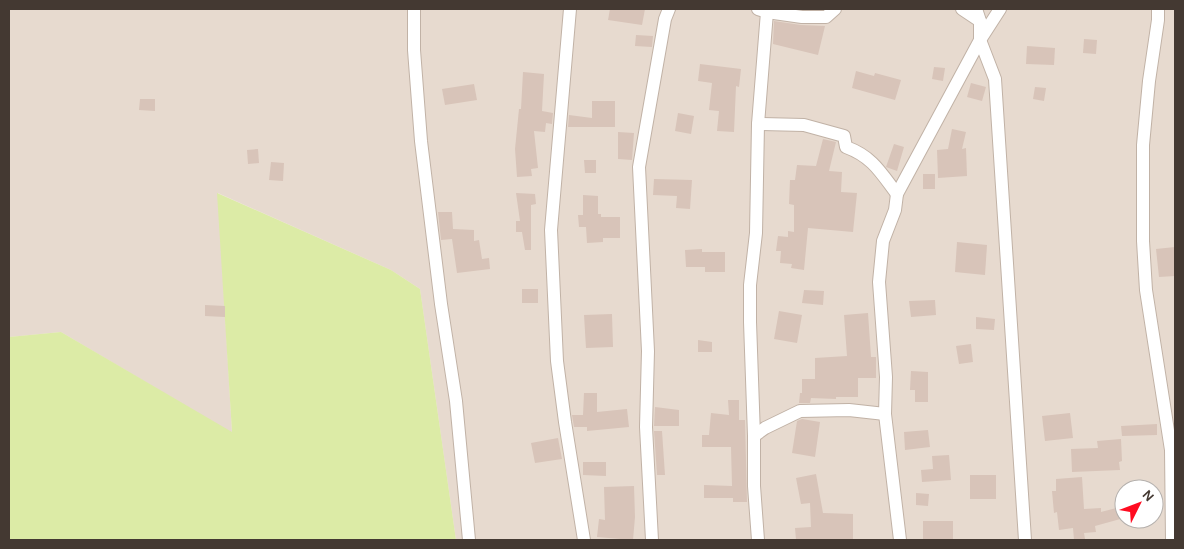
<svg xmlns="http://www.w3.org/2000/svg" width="1184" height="549" font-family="Karla,sans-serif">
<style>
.residential{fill:#e7dacf;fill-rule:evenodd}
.green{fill:#dceba6}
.building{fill:#d8c4b9}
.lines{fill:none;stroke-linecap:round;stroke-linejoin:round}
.minor-casing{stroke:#c1b2a6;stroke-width:14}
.minor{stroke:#fff;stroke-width:12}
</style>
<rect width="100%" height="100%" fill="#f2e9e1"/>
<path class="residential" d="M9,9h1166v531h-719l-36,-251 -29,-19 -173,-77 14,240 -171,-101 -52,5zM1124,489h30v30h-30z"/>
<path class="green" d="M217,193l174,77 29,19 36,251h-447v-203l52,-5 171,100z"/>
<g class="building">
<path d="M610,9h35l-3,16 -34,-5z"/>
<path d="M774,21l27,4 24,1 -7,29 -45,-11z"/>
<path d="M636,35l17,1 -1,11 -17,-1z"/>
<path d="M1084,39l13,1 -1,14 -13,-1z"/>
<path d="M1027,46l28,2 -1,17 -28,-1z"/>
<path d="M700,64l41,5 -2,18 -3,-1 -2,46 -17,-1 2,-20 -10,-1 3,-27 -14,-2z"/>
<path d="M934,67l11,1 -2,13 -11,-2z"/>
<path d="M856,71l18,5 1,-3 26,7 -6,20 -43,-12z"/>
<path d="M523,72l21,2 -2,37 11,2 -1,11 -6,-1 -1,9 -11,-1 4,37 -7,1 1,7 -15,1 -2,-28 4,-40h2z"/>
<path d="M971,83l15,4 -4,14 -15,-4z"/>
<path d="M474,84l3,16 -32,5 -3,-16z"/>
<path d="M1035,87l11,1 -2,13 -11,-2z"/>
<path d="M140,99h15v12l-16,-1z"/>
<path d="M592,101h23v26h-47l1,-12 23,3z"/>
<path d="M678,113l16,3 -3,18 -16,-3z"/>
<path d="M952,129l14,3 -4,17 4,-1 1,28 -29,2 -1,-28 11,-1z"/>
<path d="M618,132l16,1 -2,27 -14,-1z"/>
<path d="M823,139l13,3 -7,29 13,1 -1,20 16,1 -4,39 -45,-4 -4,42 -13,-2 1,-4 -12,-1 1,-12h-5l2,-15 10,1v-6l6,1v-27l-5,-1 1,-24h5l2,-15 19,1z"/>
<path d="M894,144l10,3 -7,24 -11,-4z"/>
<path d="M258,149l1,14 -11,1 -1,-14z"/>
<path d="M584,160h12v13h-11z"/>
<path d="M271,162l13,1 -1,18 -14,-1z"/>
<rect x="923" y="174" width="12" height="15"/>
<path d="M654,179l38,1 -2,29 -14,-1 1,-12 -24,-1z"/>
<path d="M516,193l19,1 1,10 -5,1v45h-6l-3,-18h-6v-11h4z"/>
<path d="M583,195l15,1v18h3v3h19v21h-17v4l-16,1 -1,-16h-7l-1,-12h5z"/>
<path d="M438,212h14l1,17 21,1v11l5,-1 3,19 7,-1 1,11 -33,4 -5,-34 -11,1z"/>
<path d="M957,242l30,3 -2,30 -30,-3z"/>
<path d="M1175,247v29l-16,1 -3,-28z"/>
<path d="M702,249v3h23v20h-20v-5h-19l-1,-17z"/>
<rect x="522" y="289" width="16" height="14"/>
<path d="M804,290l20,1 -1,14 -21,-2z"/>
<path d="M935,300l1,15 -25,2 -2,-16z"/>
<path d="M205,305l20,1v11l-20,-1z"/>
<path d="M779,311l23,4 -5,28 -23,-4z"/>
<path d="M868,313l3,44h5v21h-18v19h-22v2l-25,-1 -1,5h-11l1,-10h2v-14h13v-21l32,-2 -3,-41z"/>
<path d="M612,314l1,33 -27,1 -2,-33z"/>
<path d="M976,317l19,2 -1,11 -18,-1z"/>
<path d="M698,340l14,2v10h-14z"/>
<path d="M971,344l2,18 -14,2 -3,-18z"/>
<path d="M911,371l17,1v30h-13v-12h-5z"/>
<path d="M584,393h13v19l30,-3 2,18 -42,4v-4h-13l-2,-12h11z"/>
<path d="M728,400h11v20h6l2,82h-14v-4h-29v-13l28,1 -1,-39h-29v-12h7l2,-22 18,2z"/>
<path d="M655,407l24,3v16h-25z"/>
<path d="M1070,413l3,25 -28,3 -3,-25z"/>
<path d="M802,419l18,3 -5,35 -23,-4 5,-32z"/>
<path d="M1157,424v11l-35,1 -1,-10z"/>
<path d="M928,430l2,17 -25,3 -1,-18z"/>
<path d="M654,431h8l3,44h-8z"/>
<path d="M558,438l4,21 -27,4 -4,-20z"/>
<path d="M1121,439l1,22 -3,1 1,8 -48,2 -1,-23 27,-1 -1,-7z"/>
<path d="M949,455l2,25 -29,2 -1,-12 12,-1 -1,-13z"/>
<path d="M583,462h23v14l-23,-1z"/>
<path d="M816,474l7,39 30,1v26h-57l-1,-12 16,-1 -1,-24 -9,1 -5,-26z"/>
<rect x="970" y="475" width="26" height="24"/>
<path d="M1082,477l2,32 17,-1v4l23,-6v12l-29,8 1,6 -12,1 1,6 -11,1 -1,-12 -14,2 -2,-18 -3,1 -2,-22h4v-12z"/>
<path d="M634,486l1,31 -2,23 -36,-3 2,-18 6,1 -1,-33z"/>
<path d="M916,493l13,1 -1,12 -12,-1z"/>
<rect x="923" y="521" width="30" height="19"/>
</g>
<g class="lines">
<defs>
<g id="minor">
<path d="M414,9v41l7,91 20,163 15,97 13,139"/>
<path d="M570,9l-19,221 6,131 8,61 19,118"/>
<path d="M758,9l9,3 -9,112 -2,109 -6,52v37l4,114v50l4,54"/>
<path d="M962,9l18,12"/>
<path d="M976,9l4,12v19l15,39 30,461"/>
<path d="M1158,9v11l-9,61 -6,64v96l3,49 25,160 1,90"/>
<path d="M767,12l35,5h24l9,-8"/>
<path d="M758,124l46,1 40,11 2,11c27,10 35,26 51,47"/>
<path d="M754,436l11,-8 35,-17 49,-1 36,4"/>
<path d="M652,540l-6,-113 2,-76 -9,-184 26,-148 4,-10"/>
<path d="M900,540l-15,-126 1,-37 -7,-95 4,-41 12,-31 2,-16 83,-154 20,-31"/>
</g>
</defs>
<use href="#minor" class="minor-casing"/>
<use href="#minor" class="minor"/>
</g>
<rect width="1184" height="549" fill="none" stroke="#443932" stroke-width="20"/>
<g transform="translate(1139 504) rotate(48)"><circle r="24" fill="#ffffff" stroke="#b4b0ad"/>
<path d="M0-4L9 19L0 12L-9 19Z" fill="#ff0c21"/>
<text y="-8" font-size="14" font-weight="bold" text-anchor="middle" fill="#443932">N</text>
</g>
</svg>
